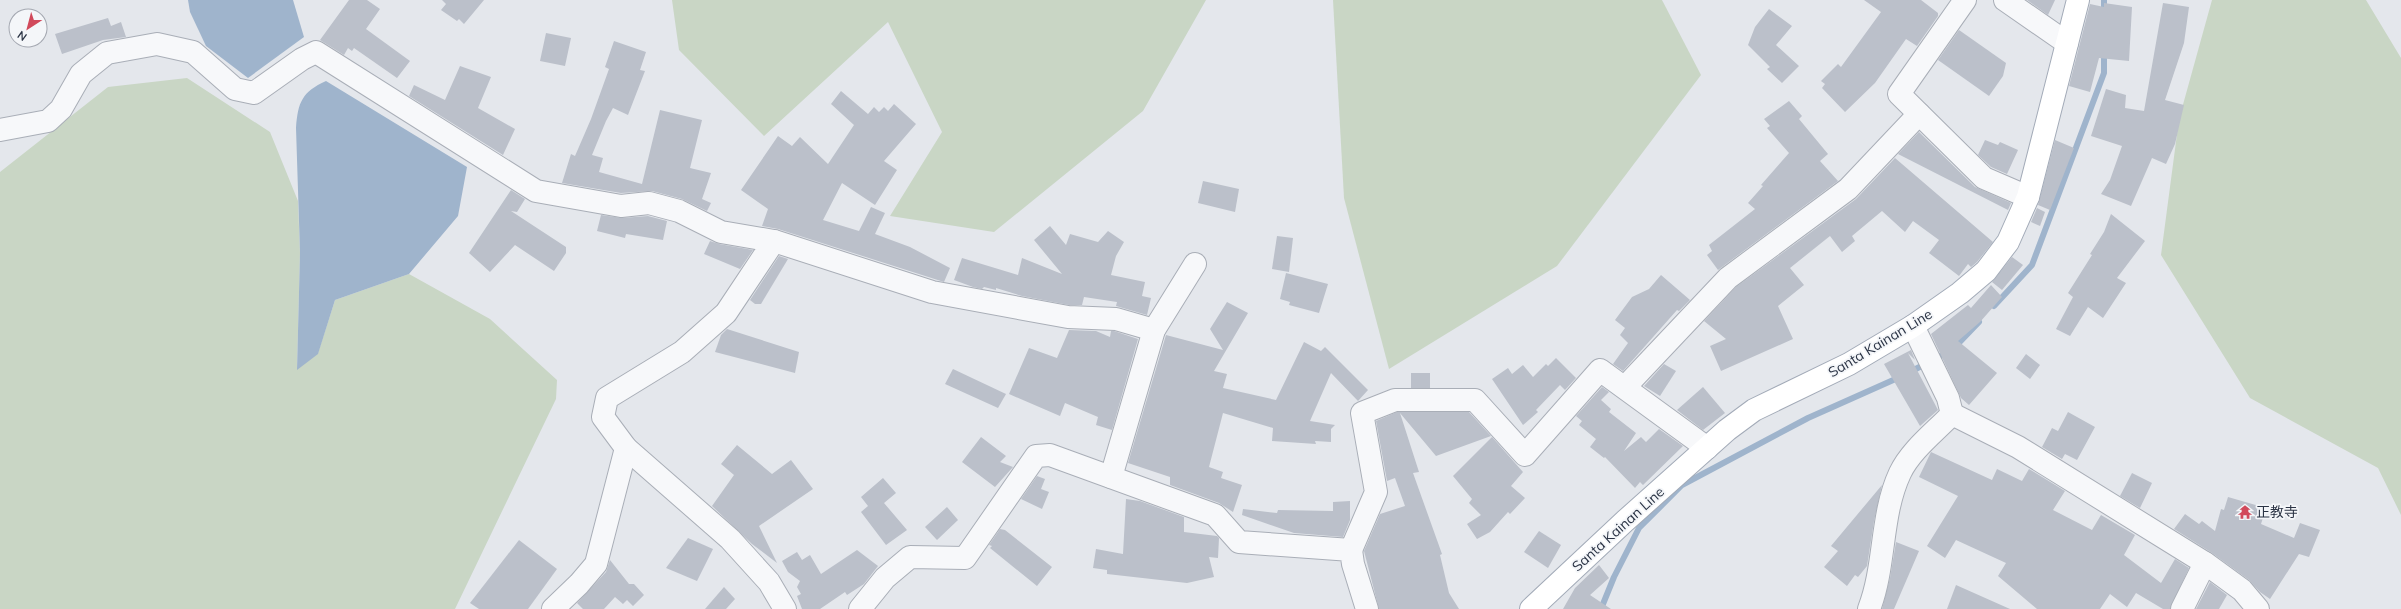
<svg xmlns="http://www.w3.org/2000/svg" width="2401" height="609" font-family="Mulish,'Noto Sans JP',sans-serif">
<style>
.green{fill:#c9d6c5}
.water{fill:#9fb4cc}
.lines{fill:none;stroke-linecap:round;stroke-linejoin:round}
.stream{stroke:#9fb4cc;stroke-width:6}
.building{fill:#bbc0ca}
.minor-casing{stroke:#a9aeb7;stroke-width:24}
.major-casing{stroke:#a3abb8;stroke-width:24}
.minor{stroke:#f7f8fa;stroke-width:22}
.major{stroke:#fff;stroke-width:22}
.labels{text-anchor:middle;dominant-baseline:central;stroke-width:3.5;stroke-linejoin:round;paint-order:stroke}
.street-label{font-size:14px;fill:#2b3445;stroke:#f4f6f9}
.poi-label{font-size:14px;fill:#2b3445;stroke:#f4f6f9;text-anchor:start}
</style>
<rect width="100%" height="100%" fill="#e4e7ec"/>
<g class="green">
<path d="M672,0h534l-63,111 -149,121 -104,-16 52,-84 -54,-110 -124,114 -85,-86z"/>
<path d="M1333,0h329l39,75 -144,191 -168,103 -45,-171z"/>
<path d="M2212,0h154l35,58v457l-23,-47 -128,-70 -89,-143 18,-136z"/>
<path d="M187,78l83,54 28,69 2,52 -3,116 21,-16 17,-53 74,-26 81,45 67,61 -1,19 -101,210h-455v-437l108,-85z"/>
</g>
<g class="water">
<path d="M188,0h105l11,37 -56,41 -42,-32 -16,-34z"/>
<path d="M326,81l141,86 -9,49 -49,58 -74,26 -17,54 -21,16 3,-117 -4,-125c2,-26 6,-36 30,-47z"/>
</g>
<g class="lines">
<g class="stream">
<path d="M2104,14v-14"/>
<path d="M1994,306l38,-41 72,-192v-21"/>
<path d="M1955,347l24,-25"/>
<path d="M1910,372l38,-20"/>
<path d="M1601,609l13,-32 25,-49 43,-43 126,-67 92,-41"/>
</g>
</g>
<g class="building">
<path d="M349,0h18l13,9 -14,20 44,32 -13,17 -43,-30 -2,3 -4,-3 -4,7 -24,-15z"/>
<path d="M442,0h42l-20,24 -5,-5 -2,2 -16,-11 5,-6z"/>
<path d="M1864,0h57l17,13v3l-21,30 -11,-7 -31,44 -30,29 -23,-24 3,-4 -4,-3 17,-17 3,3 40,-55z"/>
<path d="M2027,0h28l-7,15z"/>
<path d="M2104,3l28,4 -3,54 -30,-3 -9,34 -21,-6 21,-82 14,3z"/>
<path d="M2163,3l26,4 -5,36 -19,57 19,5 -9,39 -9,20 -14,-6 -21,48 -30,-12 9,-14 12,-34 -31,-10 15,-47 20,6 -1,13 19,3z"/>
<path d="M1769,9l23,17 -16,19 23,21 -17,17 -15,-14 3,-2 -22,-22 7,-18z"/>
<path d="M108,18l3,8 10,-4 5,15 -23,3 -41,14 -7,-20z"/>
<path d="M1959,30l47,33 -3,13 -14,20 -51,-36z"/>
<path d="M546,33l25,5 -6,28 -25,-5z"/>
<path d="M614,41l32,11 -6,18 5,1 -17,44 -15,-7 -7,13 -14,34 11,3 -4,14 43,12 18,-74 42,10 -12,48 21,5 -9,26 9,4 -4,8 -25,-12 -30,-8 -31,2 -59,-10 9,-29 4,2 16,-37 18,-50 -4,-2z"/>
<path d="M460,66l31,11 -13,31 37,21 -12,26 -94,-59 5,-11 31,15z"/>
<path d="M841,91l27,23 6,-7 5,5 5,-5 4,4 6,-7 22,20 -32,37 13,9 -22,35 -33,-22 -19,37 36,11 12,-24 14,6 -10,21 35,13 40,21 -6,14 -166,-53 -16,-3 6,-17 -27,-19 37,-54 14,10 8,-9 28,27 26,-39 -23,-21z"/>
<path d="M1789,101l13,15 -3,3 29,35 -8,7 18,20 -120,89 -11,-15 5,-4 -3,-6 46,-36 -7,-6 15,-17 -2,-1 28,-32 -22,-25 3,-2 -6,-7z"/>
<path d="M1919,132l56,55 36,16 -3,7 -110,-56z"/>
<path d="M1985,140l13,5 2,-3 18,8 -11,24 -16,-7 -13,-12z"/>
<path d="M2055,140l19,8 -24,62 -12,-5z"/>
<path d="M1895,158l98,84 -16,20 -6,5 -3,-3 -9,12 -30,-23 10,-13 -26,-19 -8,11 -23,-21 -30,25 3,5 -13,11 -12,-16 -40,32 14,17 -26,21 15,33 -72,32 -11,-25 16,-7 -22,-18 32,-34 120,-88z"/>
<path d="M1203,181l36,8 -4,23 -37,-9z"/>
<path d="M511,190l14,9 -8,13 -6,-1 55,36v6l-12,18 -39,-26 -25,27 -21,-19z"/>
<path d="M2037,208l8,4 -5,14 -9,-4z"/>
<path d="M2111,214l34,27 -28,37 9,5 -23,35 -15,-11 -18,29 -14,-7 17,-32 -5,-4 24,-38 -2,-1 14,-22z"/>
<path d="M601,215l21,3 26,-2 19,5 -4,19 -37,-6 -1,4 -28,-7z"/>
<path d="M1050,226l16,19 4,-11 28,8 10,-11 16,11 -8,14 -5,19 34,7 -3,14 9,2 -4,17 -31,-9 1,-4 -33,-5 -2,8h-13l-47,-9 -26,-8v2l-12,-3 -2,2 -9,-2 -19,-7 8,-22 56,17 4,-17 40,16 -28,-34z"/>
<path d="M1277,236l16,2 -4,34 -17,-3z"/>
<path d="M710,241l9,3 34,6 -13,19 -36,-15z"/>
<path d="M779,256l9,3 -27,45h-6l-5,-4z"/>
<path d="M2012,257l11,8 -21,25 -10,-8z"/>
<path d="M1286,273l42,11 -9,29 -30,-8 1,-3 -10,-3z"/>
<path d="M1661,275l29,25 -11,11 -2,-1 -54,61 -10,-7 15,-21 -8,-8 5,-7 -10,-8 17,-23 17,-8z"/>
<path d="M1991,285l11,12 -22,25 -22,19 39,32 -28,32 -8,-7 -30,-64 37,-29 3,3z"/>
<path d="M1227,302l21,11 -34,58 13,3 -4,14 53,12 28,-58 17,9 4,-4 43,43 -10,11 -27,-28 -21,48 25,4 -4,4v13l-16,-1 1,3 -44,-3 1,-13 -50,-15 -14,54 14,5 -2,6 21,7 -9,27 -14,-9 -49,-18v-8l-42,-14 38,-128 57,15 -13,-21z"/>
<path d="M727,329l72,23 -4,21 -80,-21 6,-17z"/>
<path d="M1069,330l27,1 14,6 1,-6h3l24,8 -26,91 -16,-5 2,-8 -33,-14 -5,13 -51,-22 20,-46 28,10z"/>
<path d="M1911,350l4,10 -7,-7 30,57 -18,16 -36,-62z"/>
<path d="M2026,354l14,11 -10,14 -14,-11z"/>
<path d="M1556,358l20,20 -11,12 -5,-5 -24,25 2,2 -15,13 -31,-46 16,-11 4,6 11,-9 10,12 13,-13 2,2z"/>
<path d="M1664,364l12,7 -16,25 -16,-10z"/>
<path d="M953,369l53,25 -8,14 -53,-24z"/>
<rect x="1411" y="373" width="19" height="15"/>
<path d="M1602,387l7,5 -8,8 10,9 -2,3 27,21 -12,18 17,-14 5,5 13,-13 24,17 -40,39 -3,-3 -5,6 -30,-31 -1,1 -14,-11 6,-8 -17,-14 3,-4 -6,-5z"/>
<path d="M1703,387l22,26 -22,17 -26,-20z"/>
<path d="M1397,412h72l22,24 -55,20 -36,-43 19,59 -6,1 29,81 -2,1 9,38 10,16h-80l-15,-58 16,-37 25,-8 -10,-28 -8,3 -11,-60z"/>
<path d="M2068,412l27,15 -18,33 -12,-6 -3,5 -20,-12 10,-19 6,3z"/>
<path d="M981,437l25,19 -6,6 13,5 -18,20 -33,-25z"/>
<path d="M1492,437l31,35 -12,14 14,12 -15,16 -2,-2 -18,20 -13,7 -10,-15 14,-9 -12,-12 3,-4 -19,-23z"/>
<path d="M737,445l35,29 19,-14 22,29 -54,37 18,37 -25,-19 -40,-38 22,-31 -13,-11z"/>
<path d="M1931,452l61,28 5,-11 25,12 7,-12 36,22 -12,19 39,20 9,-15 34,20 -11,20 37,28 14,-24 14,9 -19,41h-7l-27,-16 -9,14 -17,-13 -10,15h-63l-39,-33 8,-13 -50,-23 -11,18 -18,-12 31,-50 -39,-19z"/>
<path d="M2132,473l20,10 -12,25 -20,-12z"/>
<path d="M1037,476l8,3 -4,10 8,3 -7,17 -21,-10z"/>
<path d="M883,478l13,15 -12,10 23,27 -21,15 -25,-33 7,-6 -7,-9z"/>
<path d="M1882,485l-8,36 -7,45 -9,11 -3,-2 -8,11 -23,-19 14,-16 -7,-5z"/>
<path d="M2228,497l38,11 -5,16 33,14 6,-15 20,7 -11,27 -10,-3 -29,45 -10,-7 -11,-12 -37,-27 -38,-24 11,-15 14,10 3,-3 13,10 6,-22 3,1z"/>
<path d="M1126,499l14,2 44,16v15l33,4 2,2 -1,20 -9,-1 5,20 -27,6 -80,-9v-4l-14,-2 3,-19 27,5z"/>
<path d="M1350,501v19l-7,17 -49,-4 -52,-18 1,-6 34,4 1,-3 55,1v-9z"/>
<path d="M947,507l11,13 -21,20 -12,-13z"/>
<path d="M1000,529l5,1 47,37 -15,19 -47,-38 2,-2 -3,-1z"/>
<path d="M1539,531l22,14 -13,23 -24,-16z"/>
<path d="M688,538l25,11 -16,32 -31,-13z"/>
<path d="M519,540l38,29 -29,40h-49l-9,-6z"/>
<path d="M1896,542l23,9 -25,58h-12l8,-31z"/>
<path d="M857,550l21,16 -14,18 -17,11 -2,-3 -25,17h-18l-5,-13 4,-2 -4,-7 3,-6 -12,-9 -6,-11 15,-9 5,8 8,-5 11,19z"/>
<path d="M610,560l19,24h5l10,11 -11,11 -6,-6 -4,4 -8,-7 -11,12h-21l-6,-6 29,-31z"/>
<path d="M1599,565l10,13 -19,17 21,14h-48l12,-21z"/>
<path d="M2210,582l17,13 -8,14h-23z"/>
<path d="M1956,585l54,24h-63z"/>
<path d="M724,587l11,12 -9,10h-21z"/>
</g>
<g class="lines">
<defs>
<g id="minor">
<path d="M1965,0l-66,94 85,84 44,19"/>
<path d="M2005,0l62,43"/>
<path d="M0,130l48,-9 13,-12 20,-35 26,-21 50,-9 36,8 42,37 19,4 48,-34 14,-7 220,139 85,15 28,-3 30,8 42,21 53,9 -48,72 -44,39 -75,46 -4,19 23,31 104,91 39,43 16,27"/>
<path d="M774,241l158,51 136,25 48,2 38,11"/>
<path d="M1625,387l103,-109 120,-89 71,-75"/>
<path d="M1952,414l66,33 187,116 -23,46"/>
<path d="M1111,477l43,-147 41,-66"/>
<path d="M1351,550l25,-58 -14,-79 33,-13h80l50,55 75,-85 107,78"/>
<path d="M2205,563l37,27 16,19"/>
<path d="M553,609l26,-25 17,-20 30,-116"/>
<path d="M860,609l25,-31 25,-21 55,1 71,-102 14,-1 165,60 24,27 112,8 2,14 14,45"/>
<path d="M1869,609c17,-44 11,-93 31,-136 11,-23 35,-41 52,-59l-4,-16 -35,-72"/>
</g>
<path id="major" d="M1531,609l94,-88 102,-91 27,-20 95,-46 64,-38 47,-33 26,-22 22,-29 20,-45 50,-197"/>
</defs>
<use href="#minor" class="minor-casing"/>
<use href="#major" class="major-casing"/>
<use href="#minor" class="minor"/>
<use href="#major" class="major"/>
</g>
<defs>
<symbol id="temple-bare" viewBox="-9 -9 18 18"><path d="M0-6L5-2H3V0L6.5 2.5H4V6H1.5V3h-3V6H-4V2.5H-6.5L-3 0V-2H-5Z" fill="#d1495b" stroke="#f4f6f9" stroke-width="2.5" paint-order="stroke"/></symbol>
</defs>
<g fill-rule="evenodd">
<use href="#temple-bare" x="2235" y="502" width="20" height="20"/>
</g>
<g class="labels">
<g class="street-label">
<text transform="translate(1880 343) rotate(-31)">Santa Kainan Line</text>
<text transform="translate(1618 529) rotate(-42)">Santa Kainan Line</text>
</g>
<g class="poi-label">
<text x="2256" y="512">正教寺</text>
</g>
</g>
<g transform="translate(28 28) rotate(216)"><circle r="19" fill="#f4f6f9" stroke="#a4a8b1"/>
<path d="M0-3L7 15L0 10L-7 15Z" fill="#d1495b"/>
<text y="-6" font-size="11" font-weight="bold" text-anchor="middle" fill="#2b3445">N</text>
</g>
</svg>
